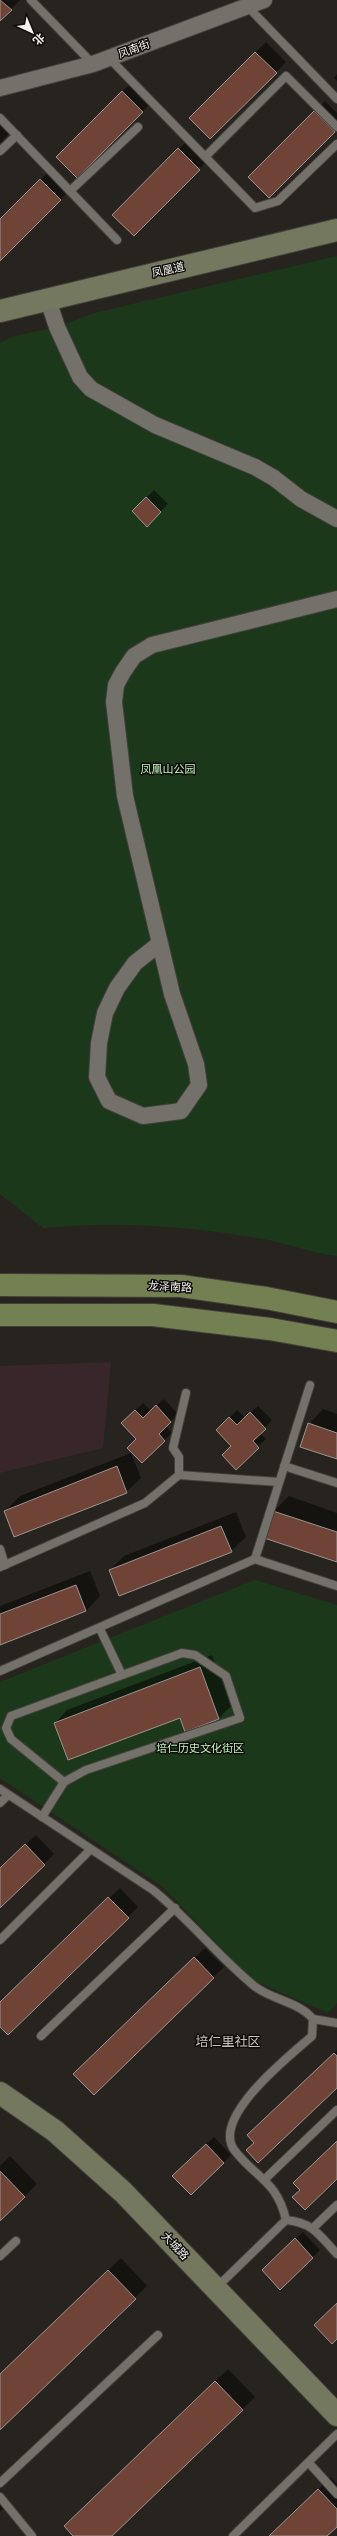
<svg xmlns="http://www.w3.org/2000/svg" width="337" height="2536" font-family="'Work Sans','Noto Sans SC',sans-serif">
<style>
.commercial{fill:#39262a}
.green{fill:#1c381b}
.shadow{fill:#0007}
.building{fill:#6f4437;stroke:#9c9391}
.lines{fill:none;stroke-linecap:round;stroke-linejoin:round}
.lane-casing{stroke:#43403b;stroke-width:10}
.street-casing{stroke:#43403b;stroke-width:18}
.secondary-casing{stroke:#43403b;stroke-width:24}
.primary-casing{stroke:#43403b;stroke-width:24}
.lane{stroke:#74706a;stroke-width:8}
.street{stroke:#74706a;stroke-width:16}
.secondary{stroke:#74785e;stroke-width:22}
.primary{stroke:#738152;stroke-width:22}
.labels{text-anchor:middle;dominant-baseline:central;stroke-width:3;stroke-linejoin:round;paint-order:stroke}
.street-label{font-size:11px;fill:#f6f3f0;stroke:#0f0d0b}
.park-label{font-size:11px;fill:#bdf2ba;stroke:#0f0d0b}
.quarter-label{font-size:13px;fill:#c6c1ba;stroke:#0f0d0b}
</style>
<rect width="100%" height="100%" fill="#27241f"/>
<path class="commercial" d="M111,1362l-8,86 -103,25v-107z"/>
<g class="green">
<path d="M337,256v1000c-25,-2 -49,-13 -74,-17 -74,-13 -146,-18 -220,-11l-43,-34v-851l14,-7 43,-9 37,-14z"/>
<path d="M255,1580l82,25v398l-9,10 -76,-33 -89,-93 -163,-109v-96z"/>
</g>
<g class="shadow">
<path d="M0,0h20l-20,20z"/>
<path d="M266,42l20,20 -76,76 -19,-20z"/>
<path d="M337,74v7l-3,-3z"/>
<path d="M133,81l20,20 -76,76 -19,-20z"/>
<path d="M325,101l12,12v15l-68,69 -20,-20z"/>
<path d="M0,119l12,12 -12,12z"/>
<path d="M189,139l20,20 -75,75 -20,-19z"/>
<path d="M51,169l20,20 -71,71v-39z"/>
<path d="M154,490l14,14 -21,21 -14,-14z"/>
<path d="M164,1399l14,15 -12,12 6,7 -30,28 -4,-22 -15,-16 20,-20 8,8z"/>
<path d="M258,1406l14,14 -12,13 6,6 -30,29 -4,-22 -15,-16 20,-20 8,8z"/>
<path d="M323,1409l14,5v44l-28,-34z"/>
<path d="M131,1453l10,25 -15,14 -121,19 15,-15z"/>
<path d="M289,1496l48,17v48l-71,-24 8,-26z"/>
<path d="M236,1512l10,25 -15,14 -121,19 14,-14z"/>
<path d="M90,1571l10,25 -14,15 -86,33v-38z"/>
<path d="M212,1655l19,51 -12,12 -34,13 -5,-14 -125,6 12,-13z"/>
<path d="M36,1835l18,19 -54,53v-38z"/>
<path d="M120,1888l18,19 -130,127 -8,-9v-21z"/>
<path d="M205,1948l19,19 -130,126 -9,-29z"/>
<path d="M337,2050v36l-82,57 3,-18z"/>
<path d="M214,2137l17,18 -40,39 -10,-26z"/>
<path d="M10,2156l27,28 -37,36v-54z"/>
<path d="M303,2232l17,18 -40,38 -10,-25z"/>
<path d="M121,2258l26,28 -147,142v-53z"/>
<path d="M228,2369l27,28 -144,139h-36l3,-22z"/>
<path d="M331,2477l6,7v41l-11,11h-56z"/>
<path d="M0,2495l8,9 -8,8z"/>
</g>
<g class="building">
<path d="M0,0l12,10 -12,11z"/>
<path d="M255,52l22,21 -67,66 -21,-21z"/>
<path d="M122,91l21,21 -66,66 -21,-21z"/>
<path d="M314,111l21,21 -66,66 -21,-21z"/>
<path d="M178,148l22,22 -66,66 -22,-21z"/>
<path d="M40,179l21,21 -61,61v-42z"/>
<path d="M146,497l15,15 -14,15 -15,-16z"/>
<path d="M156,1405l15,17 -12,12 6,7 -23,22 -15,-15 9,-9 -15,-16 14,-13 8,8z"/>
<path d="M250,1412l16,17 -13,12 6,7 -23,22 -14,-15 9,-9 -15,-16 13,-13 8,8z"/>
<path d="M308,1423l29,10v26l-37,-12z"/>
<path d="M117,1466l10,27 -113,44 -10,-26z"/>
<path d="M273,1511l64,21v30l-73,-24z"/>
<path d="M221,1526l11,26 -113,44 -10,-26z"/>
<path d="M76,1585l10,26 -86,34v-31z"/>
<path d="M200,1667l19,52 -34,13 -5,-14 -112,42 -14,-37z"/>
<path d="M25,1844l20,21 -45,43v-40z"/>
<path d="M108,1897l21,21 -121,117 -8,-8v-25z"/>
<path d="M194,1957l20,21 -120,117 -21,-21z"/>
<path d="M334,2053l3,3v32l-79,75 -12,-13 8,-7 -7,-8z"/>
<path d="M337,2141v38l-32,31 -13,-13 8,-7 -7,-7z"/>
<path d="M206,2144l18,19 -33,32 -19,-19z"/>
<path d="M0,2171l25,26 -25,24z"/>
<path d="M295,2238l18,20 -33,32 -18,-20z"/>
<path d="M108,2270l28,29 -136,131v-56z"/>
<path d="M337,2303v36l-5,5 -18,-19z"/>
<path d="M215,2381l28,29 -131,126h-39l-9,-10z"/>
<path d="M318,2489l19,20v18l-10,9h-58z"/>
</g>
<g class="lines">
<defs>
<g id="lane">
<path d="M31,0l62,64"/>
<path d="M248,7l89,92"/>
<path d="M109,58l146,150 23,-7 59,-57"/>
<path d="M0,118l117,122"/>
<path d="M0,151l17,-16"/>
<path d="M206,156l80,-80 51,51"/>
<path d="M70,191l68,-64"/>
<path d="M284,1466l53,17"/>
<path d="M179,1475v-18l-6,-9 13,-55"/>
<path d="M0,1549l5,16"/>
<path d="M255,1559l55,-174"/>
<path d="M0,1567l145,-64 34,-28 100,7"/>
<path d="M100,1629l22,46"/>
<path d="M0,1671l255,-112 82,27"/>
<path d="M0,1789l153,101c36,29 64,65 100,95 18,15 45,16 60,34l-1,17c-21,19 -103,82 -77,115 22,28 42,30 51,69 28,3 33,15 51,34"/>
<path d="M0,1803l8,-8"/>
<path d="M42,1817l22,-35 22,-12 154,-52 -14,-42 -31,-21 -13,-2 -171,63 -5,12 5,11 53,43"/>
<path d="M0,1940l90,-90"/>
<path d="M313,2019l24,4"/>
<path d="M41,2036l134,-128"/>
<path d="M265,2179l72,-69"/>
<path d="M313,2228l24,-23"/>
<path d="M0,2256l16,-15"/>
<path d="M216,2288l70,-68"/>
<path d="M309,2463l28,31"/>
<path d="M0,2483l158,-148"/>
<path d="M0,2497l32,39"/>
<path d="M233,2536l104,-102"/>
</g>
<g id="street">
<path d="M0,88l93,-24 171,-64"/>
<path d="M51,309l6,18 23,50 11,12 64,36 100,42 19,11 27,21 36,20"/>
<path d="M159,944l-24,19 -18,25 -12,25 -6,30 -2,34 12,24 34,15 38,-5 18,-26 -3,-21 -24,-70 -47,-198 -11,-94 2,-17 7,-13 11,-16 18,-11 185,-46"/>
</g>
<g id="secondary">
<path d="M0,311l337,-81"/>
<path d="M0,2093l55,38 68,61 214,223"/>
</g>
<g id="primary">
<path d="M0,1285l181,1 85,12 71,14"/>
<path d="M0,1315h153l117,14 67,12"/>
</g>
</defs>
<use href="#lane" class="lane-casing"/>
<use href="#street" class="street-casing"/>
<use href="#secondary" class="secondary-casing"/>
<use href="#primary" class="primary-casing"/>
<use href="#lane" class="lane"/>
<use href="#street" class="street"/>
<use href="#secondary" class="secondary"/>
<use href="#primary" class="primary"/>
</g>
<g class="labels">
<g class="street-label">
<text transform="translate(134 49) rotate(-20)">凤南街</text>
<text transform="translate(168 270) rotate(-13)">凤凰道</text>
<text transform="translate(170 1287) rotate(3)">龙泽南路</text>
<text transform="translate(175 2246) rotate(46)">大城路</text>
</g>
<g class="park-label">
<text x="168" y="769">凤凰山公园</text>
<text x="200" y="1748">培仁历史文化街区</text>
</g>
<g class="quarter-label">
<text x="228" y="2041">培仁里社区</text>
</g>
</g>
<g transform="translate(32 32) rotate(136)" stroke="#0f0d0b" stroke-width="3" paint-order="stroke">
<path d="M0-3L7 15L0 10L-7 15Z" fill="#f6f3f0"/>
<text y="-6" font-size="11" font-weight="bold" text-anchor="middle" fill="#f6f3f0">北</text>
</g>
</svg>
